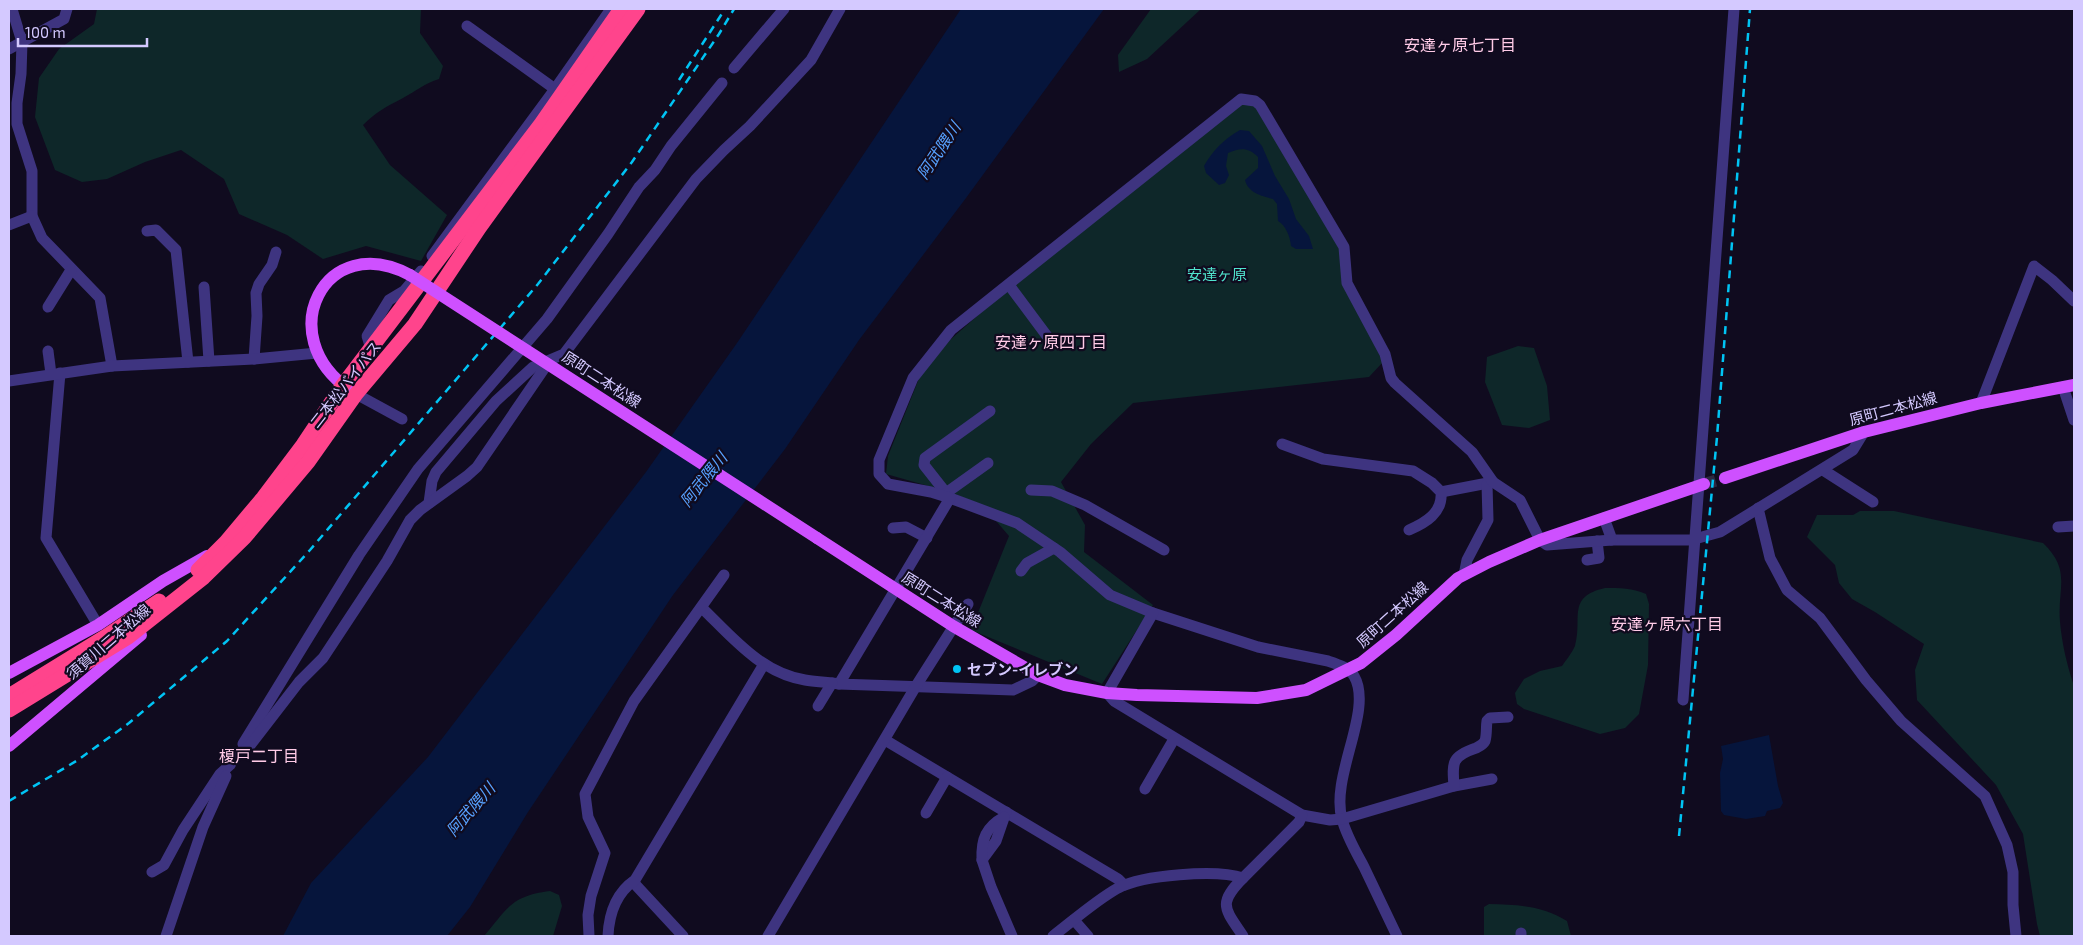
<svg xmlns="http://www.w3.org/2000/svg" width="2083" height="945" font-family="'Exo 2','Noto Sans JP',sans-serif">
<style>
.green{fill:#0e2729}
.water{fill:#06153c}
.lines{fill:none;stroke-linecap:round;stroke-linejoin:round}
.major-tunnel{stroke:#2d2841;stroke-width:12;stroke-dasharray:12 6;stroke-linecap:butt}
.minor{stroke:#3e3480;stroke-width:11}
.major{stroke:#ce50ff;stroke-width:12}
.highway{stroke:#ff448c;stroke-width:15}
.rail{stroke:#00c4f4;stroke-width:2.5;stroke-dasharray:8 6;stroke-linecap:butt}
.major-bridge{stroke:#ce50ff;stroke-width:12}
.poi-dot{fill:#00c4f4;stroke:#100b1f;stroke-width:2}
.labels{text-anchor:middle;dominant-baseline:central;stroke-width:4.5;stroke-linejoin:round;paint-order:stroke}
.park-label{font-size:15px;fill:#50e4cd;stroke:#100b1f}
.street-label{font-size:15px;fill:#d4c9ff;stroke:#100b1f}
.poi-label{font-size:15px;font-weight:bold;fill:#d4c9ff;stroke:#100b1f;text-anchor:start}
.neighbourhood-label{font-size:16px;fill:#ffcbe7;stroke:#100b1f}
.water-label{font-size:16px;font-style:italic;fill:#57a1ff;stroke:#100b1f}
</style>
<rect width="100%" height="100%" fill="#100b1f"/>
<g class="green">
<path d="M97,9h324l-1,24 23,33 -4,13c-14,4 -23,12 -36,19 -17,9 -26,13 -40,27l27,40 57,50 -26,46 -55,-15 -43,13 -36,-24 -48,-21 -15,-35 -43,-29 -36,12 -38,17 -25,3 -27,-12 -20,-53 4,-39 20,-29 35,-25z"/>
<path d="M1151,9h50l-54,50 -28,13 -1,-17z"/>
<path d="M1240,103l15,2 85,142 3,32 40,83 -14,15 -236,26 -42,41 -30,38 24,43 -1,27 69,53 -51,79 -131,-54 38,-94 -25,-29 -31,-14 -67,-19 2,-18 32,-80 30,-36 43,-38z"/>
<path d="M1518,346l16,2 13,38 3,34 -21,8 -27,-3 -17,-43 2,-25z"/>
<path d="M1860,511h34l149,32c29,28 14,45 17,79 2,22 7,43 14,64v250h-34l-3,-12 -14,-90 -27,-49 -79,-85 -2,-30 9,-26 -49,-32 -23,-13 -13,-16 -4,-18 -28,-28 10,-22h36z"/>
<path d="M1605,588c15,0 27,0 41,6l3,10 -1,61 -9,49 -14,14 -25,6 -76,-25 -7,-5 -2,-11 9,-14 16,-8 22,-5c4,-6 10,-13 13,-20 8,-28 -9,-49 30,-58z"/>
<path d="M550,891l9,4 3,11 -9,30h-69c24,-28 27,-40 66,-45z"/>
<path d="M1489,904c28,1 53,1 78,17l4,15h-87v-29z"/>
</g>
<g class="water">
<path d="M961,9h143l-138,189 -107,142 -74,109 -112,146 -145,217 -58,95 -23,29h-164l28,-53 117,-126 218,-285 91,-129z"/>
<path d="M1240,130l9,1 13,15 13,30 14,23 7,20 13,17 4,13h-17l-5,-3c-1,-10 -5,-20 -13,-25l-1,-17 -4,-5c-11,-3 -25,-6 -28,-19l13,-12v-11c-10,-10 -18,-9 -30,-4l-2,13 3,9 -4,8 -6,2 -13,-12 -2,-7c9,-16 20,-27 36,-36z"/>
<path d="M1769,735l9,51 5,17 -3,5 -13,3 -2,5 -19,3 -22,-4 -3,-4 -1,-38 3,-14 -2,-13z"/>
</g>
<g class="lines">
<path class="major-tunnel" d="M1704,484l21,-6"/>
<g class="minor">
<path d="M12,9l10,33 -1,32 -4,29v21l15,47v45l10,22 58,60 12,68"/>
<path d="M467,26l88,63"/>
<path d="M9,49l55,-30 3,-10"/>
<path d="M734,68l50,-59"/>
<path d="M9,225l23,-9"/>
<path d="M147,231l9,-1 20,20 12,112"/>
<path d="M432,256l123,-167 56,-80"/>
<path d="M1009,285l38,51"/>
<path d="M204,287l5,74"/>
<path d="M48,307l23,-37"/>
<path d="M371,349l-4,-13 22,-36 15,-9 17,-20"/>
<path d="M48,351l3,23"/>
<path d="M254,359l3,-43 -1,-23 3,-9 13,-19 4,-13"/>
<path d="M60,373l-14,165 52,87"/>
<path d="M9,381l103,-15 142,-7 63,-6"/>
<path d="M2063,387l11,33"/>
<path d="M356,394l46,25"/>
<path d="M1981,403l53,-137 18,14 22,21"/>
<path d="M990,411l-65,47 -1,7 26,33 67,25 43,29 50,43 43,18 105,34 70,14c9,3 22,7 26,15 20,34 -24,100 -12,143 4,16 14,33 22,48 11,23 22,46 33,69"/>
<path d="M1282,444l41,15 90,12 19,12 9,9c2,21 -16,31 -32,38"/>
<path d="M1823,470l50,32"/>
<path d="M1031,490l21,1 33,14 79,45"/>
<path d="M1441,492l52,-10"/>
<path d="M946,493l42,-30"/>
<path d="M429,503l3,-22 4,-9 60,-71 37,-34 31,-13 132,-175 28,-29 26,-24 61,-66 29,-51"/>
<path d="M1758,508l12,50 17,32 33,28 46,62 35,41 84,75 22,49 6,27v33l3,31"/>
<path d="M1604,518l8,22h79l29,-8 133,-82 11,-18"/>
<path d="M2058,527l16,-1"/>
<path d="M893,528l13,-1 21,11"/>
<path d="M1587,560l12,-2 -2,-17"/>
<path d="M1021,571l6,-8 27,-15"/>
<path d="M1464,575l3,-15 21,-40 -1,-36"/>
<path d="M702,608c30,29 59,65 103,72 11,2 23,2 34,4"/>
<path d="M1153,613l-46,80 7,8 188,114 28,5 12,-1 112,-33 38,-7"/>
<path d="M1038,675l-6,6 -19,9 -174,-6 111,-186 -19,-6 -43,-8 -9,-10v-14l34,-82 38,-48 290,-231 14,2 5,4 84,142 3,36 38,71 6,24 4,5 77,69 21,30 27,18 20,40 7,5 65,-5"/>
<path d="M1683,700l51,-691"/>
<path d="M818,706l14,-23"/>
<path d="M885,740l233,139 6,6"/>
<path d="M243,744l116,-189 59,-86 129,-150 61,-85 31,-47 16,-17 16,-24 51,-63"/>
<path d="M1454,786c-2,-24 -2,-30 22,-38 4,-2 7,-3 9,-7 2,-6 1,-14 2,-20l3,-3 18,-1"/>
<path d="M1145,789l29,-50"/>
<path d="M1006,812l-10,29 -14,19 9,27 21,49"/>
<path d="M926,813l21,-36"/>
<path d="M982,860c-1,-21 4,-33 22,-43"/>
<path d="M152,872l12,-7 19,-35 37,-56 10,-9 6,-11 12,-6 51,-66 24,-24 64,-97 23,-41 10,-10 47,-34 10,-9 71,-104"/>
<path d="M633,882l50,54"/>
<path d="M1074,920l14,16"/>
<path d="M166,936l37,-109 23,-51"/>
<path d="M589,936l-1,-21 3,-19 14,-43 -17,-36 -3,-23 49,-93 90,-126"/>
<path d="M608,936c1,-22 8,-43 27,-56l129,-216"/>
<path d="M768,936l148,-250 52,-82"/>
<path d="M1053,936c21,-16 42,-35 65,-48 25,-13 98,-19 125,-10l56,-56 3,-7"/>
<path d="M1243,936c-18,-27 -26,-32 0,-58"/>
<path d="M1521,936v-3"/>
</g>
<g class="major">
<path d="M350,390c-79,-54 -25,-161 60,-115"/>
<path d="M1725,478l139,-46 117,-29 93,-18"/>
<path d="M817,538l136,88 85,49 27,10 42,8 30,2 120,3 49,-8 55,-27 35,-28 62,-57 31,-16 51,-22 164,-56"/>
<path d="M9,673l89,-48 65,-44 44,-25"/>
<path d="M9,746l132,-111"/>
</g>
<g class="highway">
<path d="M198,570l28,-28 37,-44 40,-53 40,-60 198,-261 80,-115"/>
<path d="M9,696l96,-59 54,-36"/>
<path d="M9,710l119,-73 76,-60 40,-39 64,-76 48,-68 59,-70 64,-96 159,-219"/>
</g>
<g class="rail">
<path d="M679,80l46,-71"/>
<path d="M9,801l69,-41 51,-37 98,-82 83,-91 228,-266 94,-122 87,-128 15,-25"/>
<path d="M1679,836l38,-399 33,-428"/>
</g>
<path class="major-bridge" d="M410,275l407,263"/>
</g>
<circle class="poi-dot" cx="957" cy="669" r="5"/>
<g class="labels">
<g class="park-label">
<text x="1217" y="274">安達ヶ原</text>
</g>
<g class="street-label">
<text transform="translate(602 379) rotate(33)">原町二本松線</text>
<text transform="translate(345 384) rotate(-52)">二本松バイパス</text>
<text transform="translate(1893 408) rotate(-15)">原町二本松線</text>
<text transform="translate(942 599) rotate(32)">原町二本松線</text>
<text transform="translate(1392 614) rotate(-42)">原町二本松線</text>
<text transform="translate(108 641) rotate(-41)">須賀川二本松線</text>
</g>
<g class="poi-label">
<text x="967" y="669">セブン-イレブン</text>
</g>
<g class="neighbourhood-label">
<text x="1460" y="44">安達ヶ原七丁目</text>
<text x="1051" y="341">安達ヶ原四丁目</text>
<text x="1667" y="623">安達ヶ原六丁目</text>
<text x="259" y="755">榎戸二丁目</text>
</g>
<g class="water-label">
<text transform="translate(938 150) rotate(-56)">阿武隈川</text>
<text transform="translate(703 479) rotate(-51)">阿武隈川</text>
<text transform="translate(470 809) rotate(-49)">阿武隈川</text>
</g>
</g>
<rect width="2083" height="945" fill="none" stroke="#d4c9ff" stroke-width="20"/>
<path d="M18 38v8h129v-8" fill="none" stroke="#d4c9ff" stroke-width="2.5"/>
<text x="25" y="38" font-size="15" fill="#d4c9ff" stroke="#100b1f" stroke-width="4" paint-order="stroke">100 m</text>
</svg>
